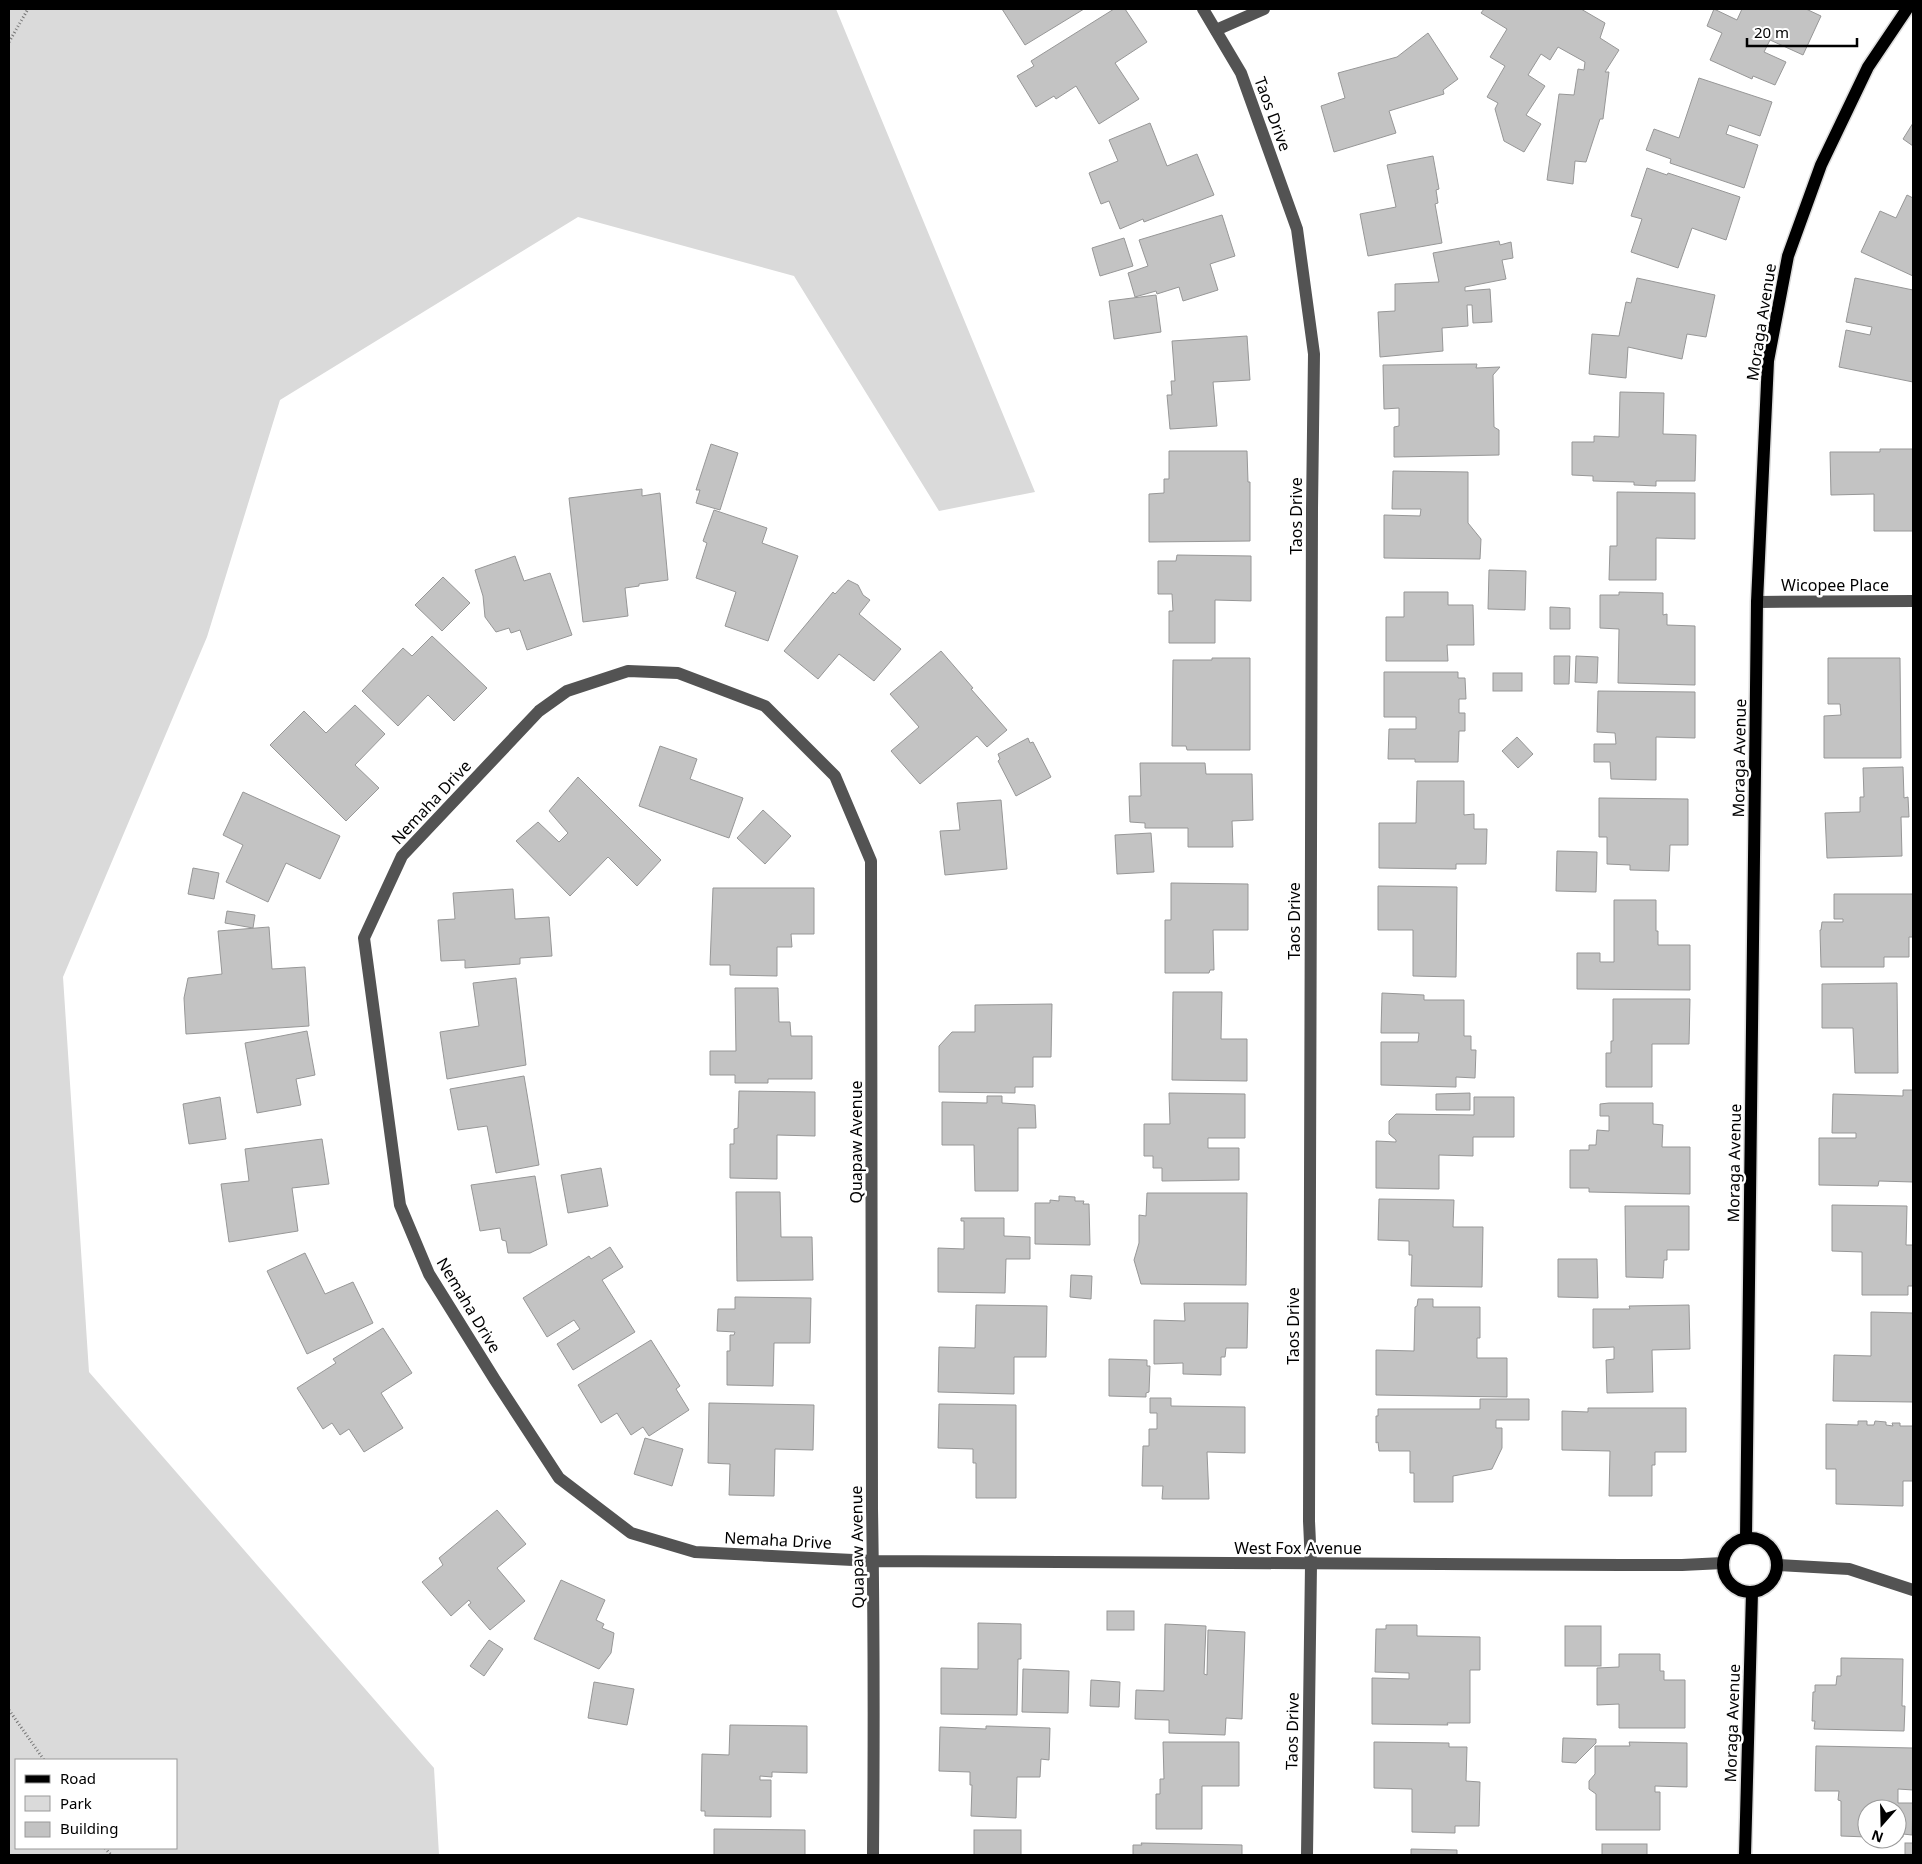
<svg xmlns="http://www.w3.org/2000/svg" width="1922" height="1864" font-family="'Noto Sans',sans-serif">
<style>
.green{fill:#dadada;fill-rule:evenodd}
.building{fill:#c3c3c3;stroke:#979797}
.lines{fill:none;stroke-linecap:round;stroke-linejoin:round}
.major-casing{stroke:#dbdbdb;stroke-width:15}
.path{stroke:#757575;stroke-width:3;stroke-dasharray:1 2.5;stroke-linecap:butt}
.minor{stroke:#535353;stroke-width:12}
.major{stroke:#000;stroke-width:12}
.labels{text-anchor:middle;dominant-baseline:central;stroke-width:5;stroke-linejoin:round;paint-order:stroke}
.street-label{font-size:16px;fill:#000;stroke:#fff}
</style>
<rect width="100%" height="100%" fill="#fff"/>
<path class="green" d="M9,9h827l199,483 -96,19 -145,-235 -216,-59 -298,183 -73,237 -144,340 26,395 345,396 5,87h-430zM16,1760h160v88h-160z"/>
<g class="building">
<path d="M1002,9h82l-59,36z"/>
<path d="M1114,9h11l22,33 -32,21 24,36 -40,25 -23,-38 -20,13 -2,-3 -18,11 -19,-31 17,-10 -3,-5z"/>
<path d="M1484,9h97l24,14 -5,15 19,12 -14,22h4l-6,47h-3l-14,43 -11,-1 -2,23 -26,-4 12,-86 15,1 4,-26 6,1 1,-8 -27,-15 -8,13 -9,-6 -13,21 17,11 -19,29 15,9 -17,28 -20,-11 -9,-32 3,-6 -11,-6 18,-31 -15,-9 17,-28 -26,-16z"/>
<path d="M1714,9l23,11 5,-11h64l15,7 -18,39 -33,-15 -6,12 22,10 -11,23 -22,-9 -1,3 -42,-19 12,-27 -15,-7z"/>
<path d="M1428,33l30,46 -15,11 1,4 -55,17 7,22 -62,19 -13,-46 24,-8 -7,-25 59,-16z"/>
<path d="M1699,78l73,24 -12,34 -31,-11 -3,9 32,11 -14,43 -74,-25 1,-4 -25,-9 8,-21 25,9z"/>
<path d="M1150,123l17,43 30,-12 17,41 -70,27 -1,-3 -23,10 -11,-28 -8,3 -12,-31 29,-12 -9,-21z"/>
<path d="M1913,123v23l-10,-7z"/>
<path d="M1433,156l6,33 -3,1 2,13 -3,1 7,39 -74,13 -8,-42 36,-7 -9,-42z"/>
<path d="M1647,168l20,7 1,-2 72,24 -14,43 -34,-12 -14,40 -47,-16 11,-33 -11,-3z"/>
<path d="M1907,195l6,3v78l-52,-24 19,-41 16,7z"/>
<path d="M1222,215l13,41 -25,8 8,26 -35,11 -4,-14 -22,7 -1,-3 -21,6 -7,-24 20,-7 -9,-26z"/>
<path d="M1124,238l9,28 -33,10 -8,-28z"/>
<path d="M1499,241l1,4 11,-3 2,16 -11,2 4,19 -41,8v4l25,-2 2,33 -19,1 -1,-18h-5l1,21 -26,2 1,23 -63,6 -2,-45 17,-1v-27l44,-2 -6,-29z"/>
<path d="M1637,278l78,17 -9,42 -19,-3 -5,25 -54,-12 -2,31 -37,-4 3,-40 27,2 7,-34 5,1z"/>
<path d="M1855,278l58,12v92l-74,-15 7,-37 24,5 2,-8 -26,-5z"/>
<path d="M1156,295l5,37 -47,7 -5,-38z"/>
<path d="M1247,336l3,44 -37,2 4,44 -47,3 -3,-34h5l-1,-14h4l-3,-40z"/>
<path d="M1477,364l-1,4 24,-1 -7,8 1,52 5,3v25l-105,2v-30l5,-1v-18l-15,1 -1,-44z"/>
<path d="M1620,392l44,1 -1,41 33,1 -1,46h-39v5l-22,-1v-3l-41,-1v-5l-21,-1v-33h22v-6l25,1z"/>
<path d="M711,444l27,9 -18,57 -24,-7 4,-13h-4z"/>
<path d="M1880,449h33v82h-39v-37l-43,1 -1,-43h50z"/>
<path d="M1169,451h78l1,31h2v59l-101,1v-48l15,-1v-14h5z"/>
<path d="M1393,471l75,1v51l13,16 -1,20 -96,-1v-43l36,1 1,-7h-29z"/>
<path d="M642,489v7l18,-3 8,87 -29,4v2l-14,2 3,28 -45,6 -14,-124z"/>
<path d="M1617,492l78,1v46l-39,-1v42h-47l1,-34h7z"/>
<path d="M714,510l53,18 -5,15 36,13 -30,85 -43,-15 11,-34 -40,-14 11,-35 -4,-2z"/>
<path d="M1177,555l74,1v45l-36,-1v43h-46v-32h4l-1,-17h-14v-33h18z"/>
<path d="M515,556l9,25 26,-8 22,62 -45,15 -7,-20 -9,3 -2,-5 -13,4 -11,-15 -2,-21 -8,-26z"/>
<path d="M1489,570l37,1 -1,39 -37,-1z"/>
<path d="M443,577l27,26 -28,28 -27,-26z"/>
<path d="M848,580l10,5 5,10 7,5 -11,14 42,35 -27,32 -35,-27 -21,25 -34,-28 49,-59 2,2z"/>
<path d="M1404,592h44v13h25l1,40h-27l1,16h-62v-44h18z"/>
<path d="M1619,592l44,1v22l4,-1v11l28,1v59l-77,-2 1,-54 -19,-1v-33h19z"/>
<path d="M1550,607l20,1v21h-20z"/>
<path d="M432,636l55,52 -33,33 -26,-26 -30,31 -36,-35 41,-43 9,8z"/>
<path d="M941,651l32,37 -2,1 36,41 -20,17 -10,-11 -57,48 -29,-33 28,-24 -29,-33z"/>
<path d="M1554,656h16l-1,28h-15z"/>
<path d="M1576,656l22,1 -1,26 -22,-1z"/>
<path d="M1212,658h38v92h-63l-1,-4h-14l1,-86h39z"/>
<path d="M1828,658h72l1,100h-77v-42l17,-1 -1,-11h-12z"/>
<path d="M1384,672h74v6h7l1,21h-7v14h6v18h-6l-1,31h-43v-3h-27l1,-30h27v-12h-32z"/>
<rect x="1493" y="673" width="29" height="18"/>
<path d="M1598,691l97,1v46l-39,-1v43l-45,-1 -1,-17h-16v-18h22l-1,-11 -18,-1z"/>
<path d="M355,705l30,29 -30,31 24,23 -33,33 -76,-76 34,-34 22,22z"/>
<path d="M1517,737l16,17 -15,14 -16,-17z"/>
<path d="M1028,738l2,5 3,-1 18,35 -35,19 -18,-35 2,-2 -2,-5z"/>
<path d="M660,746l37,13 -7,20 53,19 -14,40 -90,-32z"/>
<path d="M1140,763h65l1,11h46l1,46 -21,1 1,26h-45v-19h-43v-5l-15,-1 -1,-26h12z"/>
<path d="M1903,767l1,31 4,-1 1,20h-8l1,39 -75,2 -2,-45 35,-1v-15h4l-1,-29z"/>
<path d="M578,777l83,83 -24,26 -29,-29 -38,39 -54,-55 22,-19 21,20 9,-9 -19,-22z"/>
<path d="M1417,781h47v34l10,-1v15h13l-1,35h-30v5l-77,-1v-45h37z"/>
<path d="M243,792l97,44 -20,43 -34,-16 -18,39 -42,-20 17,-37 -20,-10z"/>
<path d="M1599,798l89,1v46h-18l-1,26 -39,-1v-5l-23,-1v-27h-8z"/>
<path d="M1001,800l6,69 -62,6 -5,-44 20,-1 -3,-27z"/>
<path d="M763,810l28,26 -26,28 -28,-26z"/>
<path d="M1151,833l3,39 -37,2 -2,-39z"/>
<path d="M1557,851l40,1 -1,40 -40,-1z"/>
<path d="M193,868l26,5 -5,26 -26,-5z"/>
<path d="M1171,883l77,1v46h-35l1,40h-4l-1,3h-44v-53h6z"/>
<path d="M1378,886l79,1 -1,90 -43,-1v-46h-35z"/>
<path d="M713,888h101v46h-23l1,13h-15v29l-47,-1v-10h-20z"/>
<path d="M513,889l2,30 34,-2 3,39 -32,2v6l-55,4v-8l-24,1 -3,-41 17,-1 -2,-26z"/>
<path d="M1834,894h79v43h-4v20h-25v10h-63l-1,-37h1l1,-8h21v-3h-9z"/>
<path d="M1614,900h42v31h2v14h32v45l-113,-1v-36h23v9h14z"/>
<path d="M227,911l28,4 -2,13 -28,-5z"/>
<path d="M269,927l3,42 33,-2 4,59 -123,8 -2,-36 4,-20 34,-4 -4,-43z"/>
<path d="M516,978l10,87 -79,14 -7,-47 39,-6 -6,-43z"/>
<path d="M1897,983l1,90h-43l-2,-45h-31v-44z"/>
<path d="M735,988h43l1,34h11l1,14h21v43h-44v4h-33v-8h-25v-24h26z"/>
<path d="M1173,992h49l-1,47h26v42l-75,-1z"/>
<path d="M1382,993l42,2v5h40v36h7v14h5l-1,28 -19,-1v10l-75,-2v-43h37l1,-9h-38z"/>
<path d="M1613,999h77l-1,45h-37v43h-46v-34h5v-12h2z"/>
<path d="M1052,1004l-1,53h-18v30h-18v6l-76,-1v-46l13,-14h23v-27z"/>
<path d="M307,1031l8,44 -19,4 5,26 -44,8 -12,-70z"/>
<path d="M524,1076l15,89 -43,8 -9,-47 -29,4 -8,-41z"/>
<path d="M1903,1090h10v92l-34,-1 -1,5 -59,-1v-47h37v-5h-24l1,-39 70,2z"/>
<path d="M739,1091l76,1v44l-38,-1v44l-47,-1v-34h4v-15l4,-1z"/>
<path d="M1169,1093l76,1v44h-37v10h31v32l-77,1v-13h-9v-12h-9v-32h26z"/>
<path d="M1470,1093v17h-34v-16z"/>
<path d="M987,1096h15v7l33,2 1,23h-18v63h-43l-1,-46h-32v-43l45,1z"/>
<path d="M220,1097l6,42 -37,5 -6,-40z"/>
<path d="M1474,1097h40v40h-41v19l-34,-1v34l-63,-1v-47l20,1v-2l-7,-6v-13l7,-7 78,1z"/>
<path d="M1609,1103h44v21l10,1 -1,22h28v47l-101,-2v-4h-19v-38h19v-5h7l1,-15 12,1v-15h-9v-12z"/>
<path d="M322,1139l7,45 -37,4 6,43 -69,11 -8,-58 28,-3 -4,-32z"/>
<path d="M601,1168l7,38 -40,7 -7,-38z"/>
<path d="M535,1176l12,69 -17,8h-22l-2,-12 -4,-1 -2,-12 -20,3 -9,-46z"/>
<path d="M736,1192h44l1,45h31l1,43 -76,1z"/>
<path d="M1147,1193h100l-1,92 -105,-1 -7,-24 5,-17v-28l7,1z"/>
<path d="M1059,1196l16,1v4h9l-1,3h6l1,41 -55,-1v-41h15v-3l9,1z"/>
<path d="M1379,1199l75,1 -1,27h30l-1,60 -71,-1 1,-31h-3v-14l-31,-1z"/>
<path d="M1832,1205l75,1 -1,39h7v41h-5v9h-46v-43l-30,-1z"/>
<path d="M1625,1206h64v44h-22v10h-3l-1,18 -37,-1z"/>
<path d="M961,1218h43v18l26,1v22h-24l-1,34 -67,-1v-44l26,1v-28h-3z"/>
<path d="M610,1247l13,20 -21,13 33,52 -62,38 -16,-26 23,-15 -6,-9 -27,17 -24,-39 66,-42 2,3z"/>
<path d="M305,1253l20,41 28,-12 20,41 -66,31 -40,-83z"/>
<path d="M1558,1259h39l1,39 -40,-1z"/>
<path d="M1071,1275l21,1 -1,23 -21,-2z"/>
<path d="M735,1297l76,1 -1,45h-36l-1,43 -46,-1v-34h3v-16h4l1,-3 -18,-1 1,-22h17z"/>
<path d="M1418,1299h15v8h47v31h-3v20h30v39l-131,-2v-45l38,1 1,-44 2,-1z"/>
<path d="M1184,1303h64l-1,45h-21l-1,9h-4v18l-38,-1v-11l-29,1v-44l31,1z"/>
<path d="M976,1305l71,1 -1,51h-32v37l-76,-2 1,-45 36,1z"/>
<path d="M1689,1305l1,44 -38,1 1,42 -46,1 -1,-33 8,-1v-12l-21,1v-39h37l-1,-3z"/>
<path d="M1871,1312l42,1v89l-80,-1 1,-46 37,1z"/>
<path d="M383,1328l29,45 -31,20 22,35 -39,24 -15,-23 -9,6 -8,-12 -9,6 -26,-41 39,-25 -3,-4z"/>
<path d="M651,1340l29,46 -4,3 13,21 -40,26 -6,-9 -12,8 -14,-22 -16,10 -23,-38z"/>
<path d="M1109,1359l38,1v6h3l-1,26 -3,1v4l-37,-1z"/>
<path d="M1150,1398h21v8l74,1v46l-38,-1 2,47h-47l1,-13h-21l1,-40h6v-17h8v-16h-7z"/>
<path d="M1480,1399h49v21h-33v8h6v20l-10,21 -39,7v26h-39v-29h-4v-22h-31l-1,-9 -2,1v-27h2v-7h102z"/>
<path d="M709,1403l105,2 -1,45 -38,-1 -1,47 -45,-1 1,-31 -22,-1z"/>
<path d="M939,1404l77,1v93h-40v-35h-3v-14l-35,-1z"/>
<path d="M1588,1408h98v44h-31v13h-3v31h-43l1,-45 -48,-1v-39l26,1z"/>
<path d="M1858,1421h9v4h7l1,-4 11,1v3l7,1 -1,-3h8v3h13v55h-10v25l-67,-2v-35h-10v-45l32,1z"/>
<path d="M645,1438l38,11 -11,37 -38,-12z"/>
<path d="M497,1510l29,34 -29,24 28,33 -35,29 -22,-25 3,-2 -2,-3 -18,16 -29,-34 21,-17 -4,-7z"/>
<path d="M561,1580l44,20 -9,20 8,4 -2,4 12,5 -3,20 -12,16 -65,-30z"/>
<rect x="1107" y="1611" width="27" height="19"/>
<path d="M978,1623l43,1v35h-3l-1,56 -76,-1v-46l37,1z"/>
<path d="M1165,1624l41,2 -2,48 3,1 1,-45 37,2 -3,87 -16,-1 -1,17 -56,-2v-13l-34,-1 1,-29 28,1z"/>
<path d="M1386,1625h31v11l63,1v33h-10v53h-23l1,2 -76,-1v-46l37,1v-6l-34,-1 1,-43h10z"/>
<rect x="1565" y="1626" width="36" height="40"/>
<path d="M489,1640l14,9 -19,27 -14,-10z"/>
<path d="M1619,1654h41v17h4v9h21v48h-66v-24l-22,1v-37l22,-1z"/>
<path d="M1841,1658l62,1 -1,47h3l-1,25 -90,-2 1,-8h-3l1,-29h2v-7h21l1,-9h4z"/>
<path d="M1023,1669l46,2 -1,42 -46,-1z"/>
<path d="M1091,1680l29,2 -1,25 -29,-1z"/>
<path d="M594,1682l40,7 -7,36 -39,-7z"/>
<path d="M730,1725l77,1v47l-35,-1v5l-12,-1v4h11v37l-66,-1v-5h-4l1,-57 27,1z"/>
<path d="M986,1726l64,2 -1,32 -8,-1 -1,18h-23l-1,41 -45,-2 1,-31h-2v-13l-31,-1 1,-44 46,2z"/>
<path d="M1563,1738l33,1v4l-20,20 -14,-1z"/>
<path d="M1163,1742h76v44h-37v43h-46v-35h4v-15h4z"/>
<path d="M1374,1742l75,1v4h18l-1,34 14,1 -1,44h-24v7l-43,-1v-43l-38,-1z"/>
<path d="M1629,1742l58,1v44l-32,-1v6h5v38h-64v-36l-7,-5v-8l6,-7v-28h35z"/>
<path d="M1816,1746l97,2v42l-15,-1v14h15l-1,32 -9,-1v3h-6v-28h-30v28l-26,-1v-35l-3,-1 1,-9h-24z"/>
<path d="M714,1829l91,1v25h-91z"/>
<rect x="974" y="1830" width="47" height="25"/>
<path d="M1141,1843l101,2v10h-109v-10h9z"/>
<rect x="1905" y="1843" width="8" height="12"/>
<rect x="1602" y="1844" width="45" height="11"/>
<path d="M1411,1849l46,1v5h-46z"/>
</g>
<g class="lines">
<defs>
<g id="major">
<path d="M1746,1538l11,-936 11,-241 20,-105 33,-91 47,-98 39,-58"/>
<circle cx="1750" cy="1565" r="27"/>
<path d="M1745,1855l7,-263"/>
</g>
</defs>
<use href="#major" class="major-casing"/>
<g class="path">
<path d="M9,42l19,-33"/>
<path d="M9,1710l35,50"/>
<path d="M105,1848l6,7"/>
</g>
<g class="minor">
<path d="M1203,9l38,64 56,156 17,125 -2,154 -3,1013 2,44 -4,290"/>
<path d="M1216,30l48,-21"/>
<path d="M1757,602l156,-1"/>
<path d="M1778,1565l71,4 64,21"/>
<path d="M873,1855c1,-115 1,-231 -1,-346l-1,-648 -36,-85 -70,-70 -87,-33 -50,-2 -61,20 -28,20 -137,145 -38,82 36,267 29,69 66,106 64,98 72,55 64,19 178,9 748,4h61l41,-2"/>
</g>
<use href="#major" class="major"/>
</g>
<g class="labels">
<g class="street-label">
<text transform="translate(1273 114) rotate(70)">Taos Drive</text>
<text transform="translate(1761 322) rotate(-81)">Moraga Avenue</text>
<text transform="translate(1296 516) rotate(-90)">Taos Drive</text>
<text x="1835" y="585">Wicopee Place</text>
<text transform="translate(1739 758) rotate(-89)">Moraga Avenue</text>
<text transform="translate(431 802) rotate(-47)">Nemaha Drive</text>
<text transform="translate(1294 921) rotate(-90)">Taos Drive</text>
<text transform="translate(856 1142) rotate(-90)">Quapaw Avenue</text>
<text transform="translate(1734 1163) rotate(-89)">Moraga Avenue</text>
<text transform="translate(469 1305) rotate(59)">Nemaha Drive</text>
<text transform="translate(1293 1326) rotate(-90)">Taos Drive</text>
<text transform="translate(778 1540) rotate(3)">Nemaha Drive</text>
<text transform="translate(857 1547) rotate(-91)">Quapaw Avenue</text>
<text x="1298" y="1548">West Fox Avenue</text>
<text transform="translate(1732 1723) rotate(-88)">Moraga Avenue</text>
<text transform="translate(1292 1731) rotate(-89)">Taos Drive</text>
</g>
</g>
<rect width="1922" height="1864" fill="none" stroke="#000000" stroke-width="20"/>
<rect x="15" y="1759" width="162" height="90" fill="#ffffff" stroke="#999999"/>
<rect x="25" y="1775" width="25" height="8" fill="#000000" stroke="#999999"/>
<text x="60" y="1784" font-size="15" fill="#000000">Road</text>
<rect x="25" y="1796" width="25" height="15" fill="#dadada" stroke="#999999"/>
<text x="60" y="1809" font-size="15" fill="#000000">Park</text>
<rect x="25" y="1822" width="25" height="15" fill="#c3c3c3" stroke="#999999"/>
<text x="60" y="1834" font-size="15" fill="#000000">Building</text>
<g transform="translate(1882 1824) rotate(200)"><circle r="24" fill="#ffffff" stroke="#999999"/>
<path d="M0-4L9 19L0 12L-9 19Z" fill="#000000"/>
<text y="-8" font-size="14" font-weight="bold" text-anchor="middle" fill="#000000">N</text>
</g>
<path d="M1747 38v8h110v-8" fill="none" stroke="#000000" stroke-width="2.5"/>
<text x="1754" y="38" font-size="15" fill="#000000" stroke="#ffffff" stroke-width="4" paint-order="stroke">20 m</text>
</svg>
